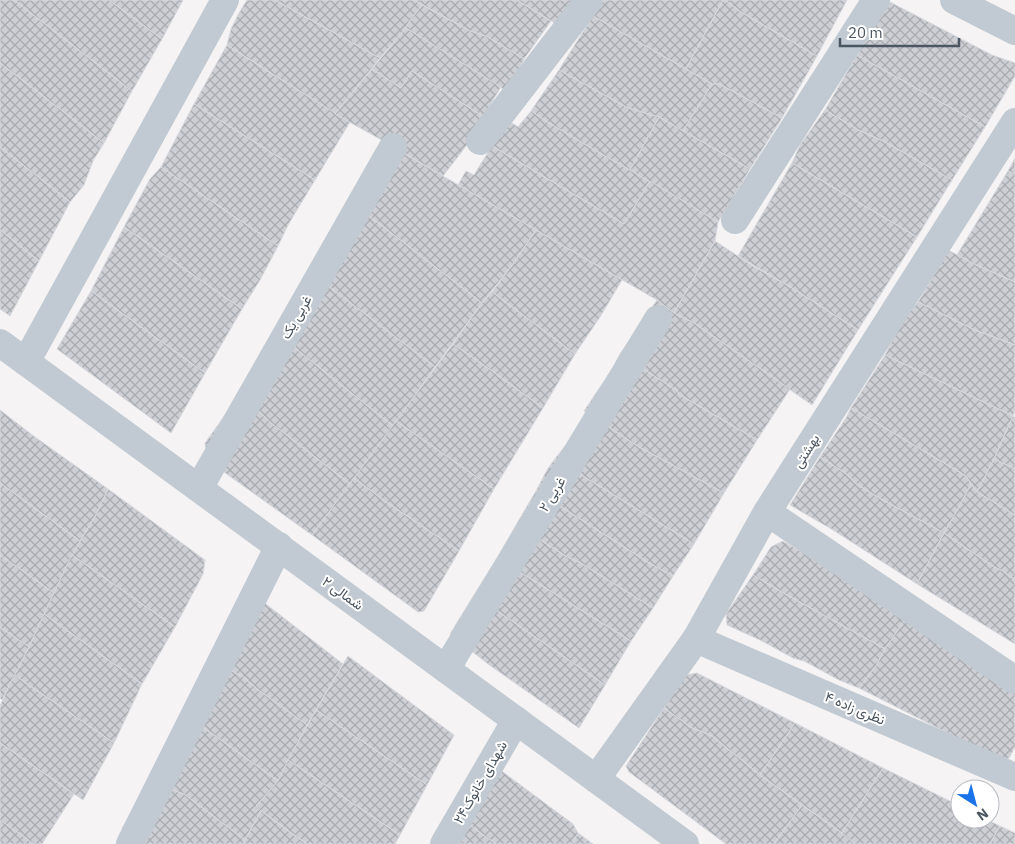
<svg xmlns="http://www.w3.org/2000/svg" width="1015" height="844" font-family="'IBM Plex Sans',Vazirmatn,sans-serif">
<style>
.building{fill:url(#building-cross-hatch);stroke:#d7d9de}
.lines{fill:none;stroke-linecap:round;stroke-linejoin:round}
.minor{stroke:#c1cad2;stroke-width:28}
.labels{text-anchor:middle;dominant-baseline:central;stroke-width:4;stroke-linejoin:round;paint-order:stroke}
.street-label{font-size:14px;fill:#4a5661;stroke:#fff}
</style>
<defs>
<pattern id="building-cross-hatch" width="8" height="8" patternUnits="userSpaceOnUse" patternTransform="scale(1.25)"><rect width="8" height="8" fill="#cdcfd5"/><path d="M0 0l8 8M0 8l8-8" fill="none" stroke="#a8abb0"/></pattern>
</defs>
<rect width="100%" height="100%" fill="#f5f3f3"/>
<g class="building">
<path d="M0,0h14l118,91 -28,52 -104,-80z"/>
<path d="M14,0h95l53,39 -30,52z"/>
<path d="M109,0h74l-21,39z"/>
<path d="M247,0h28l105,58 -45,56 -108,-69 4,-16 8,-16z"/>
<path d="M275,0h139l8,5 -13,17 -3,6 -26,30z"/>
<path d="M414,0h103l34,21 -27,38 -38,-23 -16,-5z"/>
<path d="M517,0h57l-16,25z"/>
<path d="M604,0h119l-37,69 -93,-53z"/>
<path d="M723,0h2l16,12 41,24 35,20 -35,62 -63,-34h-7l-26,-15z"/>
<path d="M725,0h122l-30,56 -76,-44z"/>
<path d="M888,1l104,54 23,8v13l-30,51 -128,-72z"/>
<path d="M422,5l48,26 16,5 38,23 -16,33 -102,-64 3,-6z"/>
<path d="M593,16l119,68 -29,47 -24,-14 -31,-9 -69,-38z"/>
<path d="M406,28l95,59 -13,21 -1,11 -75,-48 -11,17 -29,-19z"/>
<path d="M227,45l45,29 78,48 -35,58 -121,-76z"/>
<path d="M857,55l128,72 -33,53 -67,-38 -27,-12 -33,-20z"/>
<path d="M0,63l104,80 -11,18 -9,24 -14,17 -70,-55z"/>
<path d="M372,69l29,19 11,-17 75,48 -44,57 -56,-33 -52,-29z"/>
<path d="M559,70l69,38 31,9 -29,53 -27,-15 -54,-32 -18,-12z"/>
<path d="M712,84h7l63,34 -32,51 -67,-38z"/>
<path d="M194,104l121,76 -27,45 -10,21 -117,-79z"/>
<path d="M825,110l33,20 27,12 67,38 -35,57 -125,-74 8,-18z"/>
<path d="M531,111l18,12 54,32 47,26 -26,43 -132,-78 17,-25 9,6z"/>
<path d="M659,117l91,52 -32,53 -88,-52z"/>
<path d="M492,146l132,78 26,-43 68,41 -3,19 -41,72 -17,-13 -199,-115 8,-14 8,4z"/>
<path d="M0,147l70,55 -31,59 -39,-31z"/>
<path d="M393,147l143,83 -23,34 -31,39 -131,-101z"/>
<path d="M1015,158v16l-7,-3z"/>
<path d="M792,163l125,74 -59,93 -66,-42 -54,-32z"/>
<path d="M161,167l117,79 -18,34 -18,29 -118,-82 26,-48z"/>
<path d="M1008,171l7,3v108l-37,-16 -21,-11z"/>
<path d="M351,202l131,101 -47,64 -124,-94z"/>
<path d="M124,227l118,82 -37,64 -114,-82z"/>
<path d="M0,230l39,31 -29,55 -10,-7z"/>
<path d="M536,230l86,50 -22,37 -25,37 -83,-62 21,-28z"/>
<path d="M715,241l38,25 39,22 66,42 -46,75 -118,-82 -20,-10z"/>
<path d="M948,250l30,16 37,16v63l-40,-15 -57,-28 25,-42z"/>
<path d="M311,273l124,94 -42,59 -72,-57 -43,-35z"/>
<path d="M91,291l114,82 -34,60 -114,-84z"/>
<path d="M492,292l83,62 -32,54 -58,-42 -32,-22 29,-41z"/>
<path d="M657,300l17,13 20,10 96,66 -33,51 -77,-45 -4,-5 -56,-36z"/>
<path d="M918,302l57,28 40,15v66l-2,5 -128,-61 16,-32z"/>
<path d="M278,334l43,35 72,57 -43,58 -79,-61 -22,-21z"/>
<path d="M453,344l32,22 58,42 -49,81 -98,-68z"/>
<path d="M620,354l56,36 4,5 77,45 -33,53 -85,-46 -55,-36 29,-43z"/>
<path d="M885,355l128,61 -19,43 -17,33 -11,-16 -115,-68z"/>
<path d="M249,402l22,21 79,61 -38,51 -105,-75 -2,-17 28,-39z"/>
<path d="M851,408l115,68 5,8 -13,25 -14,24 -65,-35 -24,-15 -7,-8 -28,-18 26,-39z"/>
<path d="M0,410l35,27 73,52 -11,24 -17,28 -80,-58z"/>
<path d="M590,415l49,32 85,46 -30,51 -131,-80 -9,-4z"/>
<path d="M1013,416l2,2v51l-21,-10z"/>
<path d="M396,421l98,68 -35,62 -73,-49 -32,-24z"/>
<path d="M820,457l28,18 7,8 24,15 65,35 -27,51 -84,-54 -43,-25z"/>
<path d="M994,459l21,10v46l-38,-23z"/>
<path d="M554,460l9,4 131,80 -21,32 -24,-13 -113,-72 11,-21z"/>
<path d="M354,478l32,24 73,49 -35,60 -6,1 -106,-77z"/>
<path d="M0,483l80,58 -26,52 -54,-38z"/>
<path d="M971,484l6,8 38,23v65l-12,-9 -9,-4 -50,-34 14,-24z"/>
<path d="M108,489l97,71 -2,14 -28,53 -103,-72 25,-42z"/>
<path d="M536,491l113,72 24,13 -20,32 -74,-46 -10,-4 -53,-33z"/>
<path d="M516,525l53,33 10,4 74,46 -22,33 -134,-83z"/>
<path d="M944,533l50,34 9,4 12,9v64l-98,-60z"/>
<path d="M783,541l27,16 97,60 -22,32 -100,-55 -32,-19 18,-28z"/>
<path d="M0,555l54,38 -25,54 -29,-20z"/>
<path d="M72,555l103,72 -33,57 -98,-70 24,-51z"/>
<path d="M497,558l134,83 -26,44 -131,-90z"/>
<path d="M753,575l32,19 100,55 -9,17 -17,22 -20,-8 -35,-19 -11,-3 -33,-18 -33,-15 -1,-11z"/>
<path d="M474,595l131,90 -26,43 -91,-64 -38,-30z"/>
<path d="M257,597l86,67 -36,61 -50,-36 -15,-13 -7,-3 -23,-17z"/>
<path d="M44,614l98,70 -28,59 -100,-68 15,-28z"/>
<path d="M907,617l108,70v60l-6,11 -8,2 -142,-72 17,-22 9,-17z"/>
<path d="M0,627l29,20 -27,53 -2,-2z"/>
<path d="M212,656l23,17 7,3 15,13 50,36 -29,56 -96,-69z"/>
<path d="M348,656l106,79 -27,50 -111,-75z"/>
<path d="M697,673l98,50 -35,52 -48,-39 -20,-8 -28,-20 22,-33z"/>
<path d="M14,675l100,68 -31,57 -83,-57v-37z"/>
<path d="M664,708l28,20 20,8 48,39 42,30 -28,39h-48l-97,-72 -3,-6z"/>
<path d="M316,710l111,75 -27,50 -112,-75z"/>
<path d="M182,712l96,69 -22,25 5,5 -16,29 -61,-46 -9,-3 -15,-13 -9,-6z"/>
<path d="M795,723l88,45 -41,65 -82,-58z"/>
<path d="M0,743l74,51 -32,50h-8l-34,-23z"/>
<path d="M288,760l112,75 -5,9h-88l-46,-33 -5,-5 22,-25z"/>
<path d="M883,768l77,38v13h25l15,7 -10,18h-135l-13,-11z"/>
<path d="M499,769l74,55 5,9 -6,11h-76l-17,-12 -18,-14z"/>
<path d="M151,772l9,6 15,13 9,3 61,46 -2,4h-102l-10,-7 -9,-8 25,-47z"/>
<path d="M802,805l40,28 13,11h-81z"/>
<path d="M261,811l37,27 9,6h-64z"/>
<path d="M461,818l18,14 17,12h-61z"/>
<path d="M0,821l6,3 28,20h-34z"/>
<path d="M1000,826l15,7v11h-25z"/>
<path d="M578,833l15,11h-21z"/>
</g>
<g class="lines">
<g class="minor">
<path d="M954,0l61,31"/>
<path d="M480,141l109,-141"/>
<path d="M735,220l141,-220"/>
<path d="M0,343l685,501"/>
<path d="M26,362l199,-362"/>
<path d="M199,488l194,-341"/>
<path d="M767,512l248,168"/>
<path d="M696,639l319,138"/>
<path d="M446,669l212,-350"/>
<path d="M596,779l100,-140 71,-127 248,-390"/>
<path d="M130,844l149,-298"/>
<path d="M444,844l72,-124"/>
</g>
</g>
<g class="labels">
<g class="street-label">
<text transform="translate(296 317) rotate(-60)">غربی یک</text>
<text transform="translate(806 451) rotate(-58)">بهشتی</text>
<text transform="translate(552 494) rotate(-59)">۲ غربی</text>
<text transform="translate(343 593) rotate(36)">شمالی ۲</text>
<text transform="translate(855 708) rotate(23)">نظری زاده ۴</text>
<text transform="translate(480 782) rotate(-60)">شهدای خانوک۲۴</text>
</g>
</g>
<g transform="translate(975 804) rotate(144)"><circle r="24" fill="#ffffff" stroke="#b7bbc0"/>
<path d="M0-4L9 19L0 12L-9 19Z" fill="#1a73e8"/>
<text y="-8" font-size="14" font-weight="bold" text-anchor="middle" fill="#4a5661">N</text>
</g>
<path d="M840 38v8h119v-8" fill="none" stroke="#4a5661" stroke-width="2.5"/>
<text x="848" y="38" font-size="15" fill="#4a5661" stroke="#ffffff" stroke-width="4" paint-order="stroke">20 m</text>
</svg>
